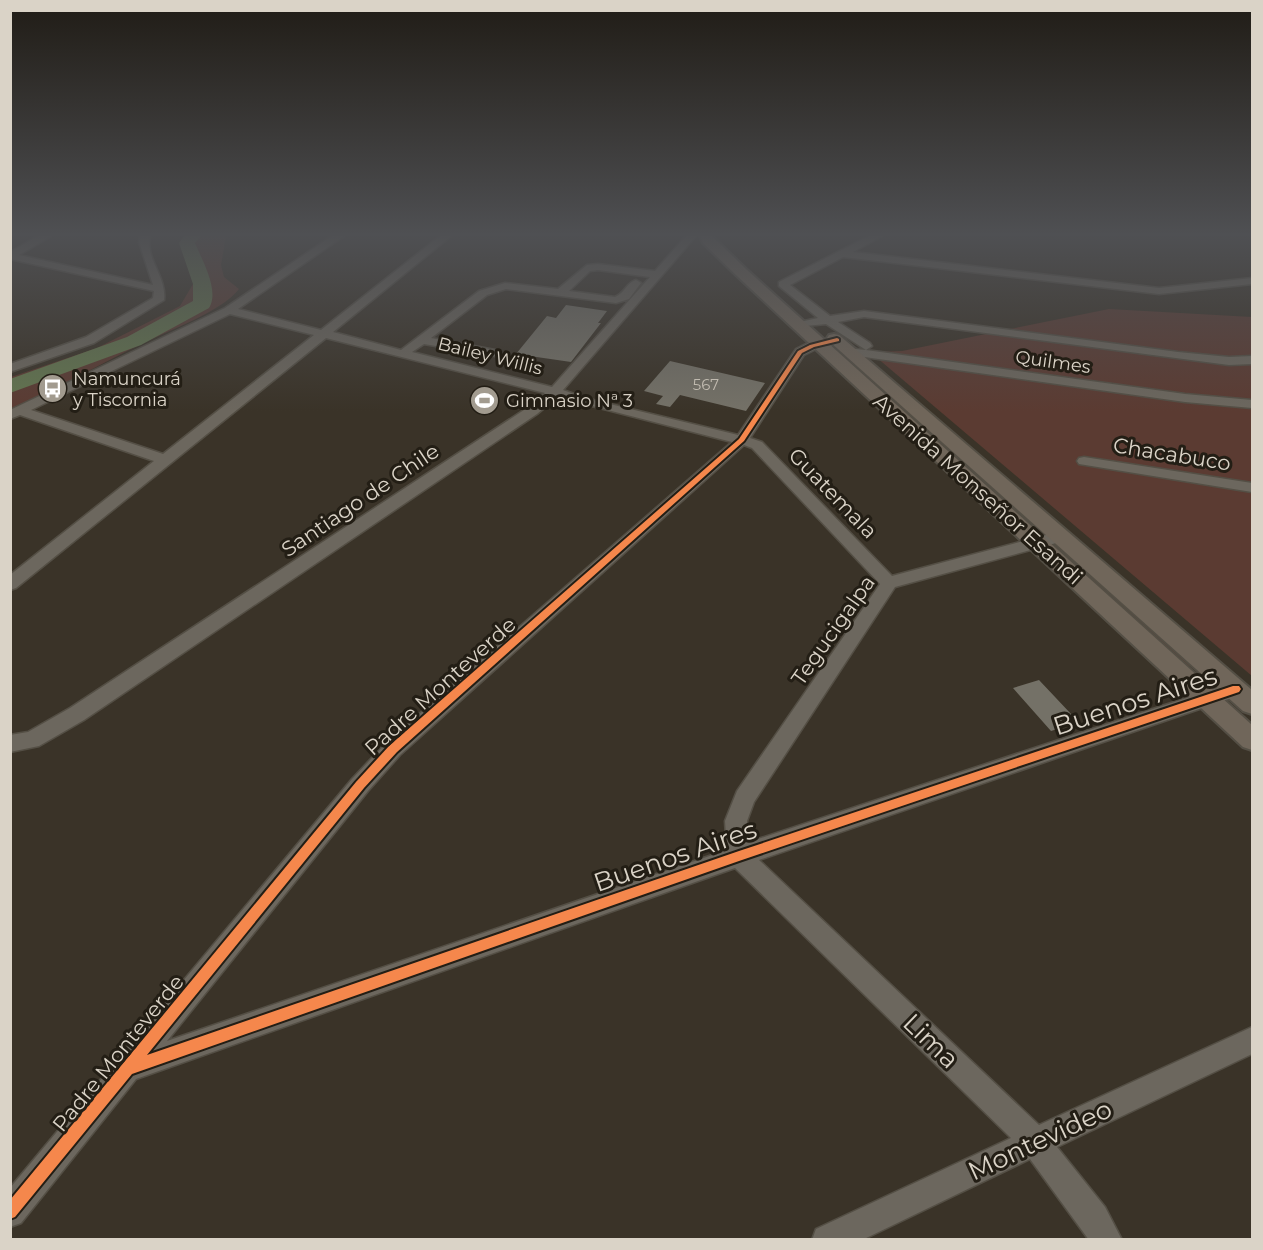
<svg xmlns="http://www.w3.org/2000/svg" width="1263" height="1250" font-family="Montserrat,sans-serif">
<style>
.green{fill:#5b3b32}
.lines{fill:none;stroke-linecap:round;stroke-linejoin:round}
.river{fill:#63754f;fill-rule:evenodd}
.building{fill:#747167}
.minor-casing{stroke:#544f45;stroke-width:3}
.major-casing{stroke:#544f45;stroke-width:4}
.minor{fill:#6c675e;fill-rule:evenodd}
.major{fill:#70665a;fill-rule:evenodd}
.cycleway-casing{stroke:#231e15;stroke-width:4}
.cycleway{fill:#f5874c;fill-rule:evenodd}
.labels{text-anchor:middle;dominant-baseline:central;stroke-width:6;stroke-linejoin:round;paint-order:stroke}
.far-number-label{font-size:15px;fill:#c0baaf}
.far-street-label{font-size:18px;fill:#dad3c7;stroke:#231e15}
.far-poi-label{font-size:18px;fill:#dad3c7;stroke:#231e15;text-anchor:start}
.street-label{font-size:21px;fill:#dad3c7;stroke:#231e15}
.near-street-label{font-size:26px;fill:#dad3c7;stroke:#231e15}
</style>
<rect width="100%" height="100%" fill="#3a3328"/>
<g class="green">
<path d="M188,236h38l-5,29 3,12 15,12c-18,23 -69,41 -96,54 -44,22 -87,46 -132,66v-32l86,-29 83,-42 13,-22 2,-19z"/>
<path d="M1109,309l143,8v359l-376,-319 1,-5 25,-1z"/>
<path d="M850,355l183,164 -8,2 -182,-165z"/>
<path d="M1072,554l124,110 -9,3 -123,-111z"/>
</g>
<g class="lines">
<path class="river" d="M184,236h17l-6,7c7,17 25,48 14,65l-68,37 -131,48v-14l117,-42 66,-36v-17l-14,-41z"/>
</g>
<g class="building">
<path d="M566,305l41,6 -9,12h3l-30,39 -55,-8 31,-38 9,2z"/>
<path d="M670,361l95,22 -19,28 -66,-16 -10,12 -14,-3 7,-8 -19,-5z"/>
<path d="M1039,680l33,35 -11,4 6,7 -16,5 -38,-43z"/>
</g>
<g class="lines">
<defs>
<g id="minor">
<path d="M38,236h13l-32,19 134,30 -14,-43 1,-6h10c-5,23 17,41 14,64l-70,43 -84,29v-8l76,-27 67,-39 1,-7 -144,-32v-7z"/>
<path d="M332,236h12l-106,73 83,21 119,-94h11l-118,96 68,18 78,-59 26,-8 53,6 29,-24 11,-1 57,7 31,-35h10l-133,154 22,8 153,37 58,-86 12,-6 33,-6v6l-25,6 -12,6 -54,83 12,4 130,134 169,-45 6,1 2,4 -2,4 -172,47 -141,215 -7,19 2,21 480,-158 7,-2 7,2 3,5 -3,5 -484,166 280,265 213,-98v27l-195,93 48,60 17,33h-33l-59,-81 -168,81h-50l4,-11 195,-91 -276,-270 -599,211 -115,144 -11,4v-39l342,-409 34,-36 346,-301 -175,-45 -20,17 -453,306 -45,26 -29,6v-17l18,-3 42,-24 457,-300 18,-15 -219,-55 -310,250 -6,2v-15l144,-114 -134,-46 -10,4v-9l215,-102zM598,270l52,7 -98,110 -140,-35 12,-8 71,12v-6l-64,-12 56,-43 19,-6 110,14 13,-4 12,-16 -5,-3c-9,2 -11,13 -21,17l-46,-6 21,-20zM230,314l84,21 -151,119 -132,-44zM744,445l8,3 128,136 -143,207 -12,30 2,29 -560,191 201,-250 32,-36z"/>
<path d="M869,236h13l-29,16 306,36 93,-10v6l-93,10 -316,-37 -53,28 40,31 34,-5 314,41 51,5 23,-1v8l-23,1 -365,-48 -26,5 32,21 2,3 -6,4 319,44 67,6v8l-67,-6 -335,-47 -4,-1v-6l20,2 -40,-26 -31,3v-4l23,-5 -39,-32v-4z"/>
<path d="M1084,457l168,26v9l-173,-28 -2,-3 2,-3z"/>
</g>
<g id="major">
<path d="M700,236h12l34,33 506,456v25l-9,-3 -507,-472 -33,-32z"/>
<path d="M834,334l5,1 413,355v24l-9,-3 -414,-370 -2,-3 2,-3z"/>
</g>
</defs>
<use href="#minor" class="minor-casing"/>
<use href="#major" class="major-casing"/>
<use href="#minor" class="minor"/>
<use href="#major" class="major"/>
<defs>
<path id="cycleway" d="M837,338l2,1v2l-25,6 -12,6 -58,88 -347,311 -33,36 -217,267 592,-204 494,-165h6l2,3 -2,3 -500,169 -607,213 -117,143 -5,2v-19l346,-418 33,-36 350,-307 59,-88 12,-6z"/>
</defs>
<use href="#cycleway" class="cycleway-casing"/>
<use href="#cycleway" class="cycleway"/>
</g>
<linearGradient id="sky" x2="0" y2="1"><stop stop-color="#201c16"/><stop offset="0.57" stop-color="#4f5053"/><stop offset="1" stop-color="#4f5053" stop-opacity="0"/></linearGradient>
<rect width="1263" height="411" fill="url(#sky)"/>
<defs>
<symbol id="bus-disc" viewBox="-11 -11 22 22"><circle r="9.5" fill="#a29b8f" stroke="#231e15"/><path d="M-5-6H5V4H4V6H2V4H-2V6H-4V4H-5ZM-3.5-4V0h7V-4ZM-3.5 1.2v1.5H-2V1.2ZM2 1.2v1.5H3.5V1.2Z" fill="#fff"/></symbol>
<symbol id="stadium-disc" viewBox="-11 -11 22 22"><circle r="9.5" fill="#a29b8f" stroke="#231e15"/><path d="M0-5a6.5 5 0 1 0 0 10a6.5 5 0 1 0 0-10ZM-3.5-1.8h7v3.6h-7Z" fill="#fff"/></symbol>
</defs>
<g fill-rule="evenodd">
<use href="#bus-disc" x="36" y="372" width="33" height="33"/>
<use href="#stadium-disc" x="468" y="384" width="33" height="33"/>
</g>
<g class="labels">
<g class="far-number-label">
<text x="706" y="384">567</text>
</g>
<g class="far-street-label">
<text transform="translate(490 356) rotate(14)">Bailey Willis</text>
<text transform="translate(1053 362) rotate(8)">Quilmes</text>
</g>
<g class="far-poi-label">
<text x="73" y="379">Namuncurá<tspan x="73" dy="21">y Tiscornia</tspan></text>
<text x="506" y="401">Gimnasio Nª 3</text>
</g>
<g class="street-label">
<text transform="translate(1172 454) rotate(9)">Chacabuco</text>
<text transform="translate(978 489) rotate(42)">Avenida Monseñor Esandi</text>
<text transform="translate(833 493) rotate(46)">Guatemala</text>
<text transform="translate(360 500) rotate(-34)">Santiago de Chile</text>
<text transform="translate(833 630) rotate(-55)">Tegucigalpa</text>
<text transform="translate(440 686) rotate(-42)">Padre Monteverde</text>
<text transform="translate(118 1053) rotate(-51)">Padre Monteverde</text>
</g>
<g class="near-street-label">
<text transform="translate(1135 701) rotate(-18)">Buenos Aires</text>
<text transform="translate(675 856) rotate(-19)">Buenos Aires</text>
<text transform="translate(931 1041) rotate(44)">Lima</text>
<text transform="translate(1040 1140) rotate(-25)">Montevideo</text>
</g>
</g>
<rect width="1263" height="1250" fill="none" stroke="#dad3c7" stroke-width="24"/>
</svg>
